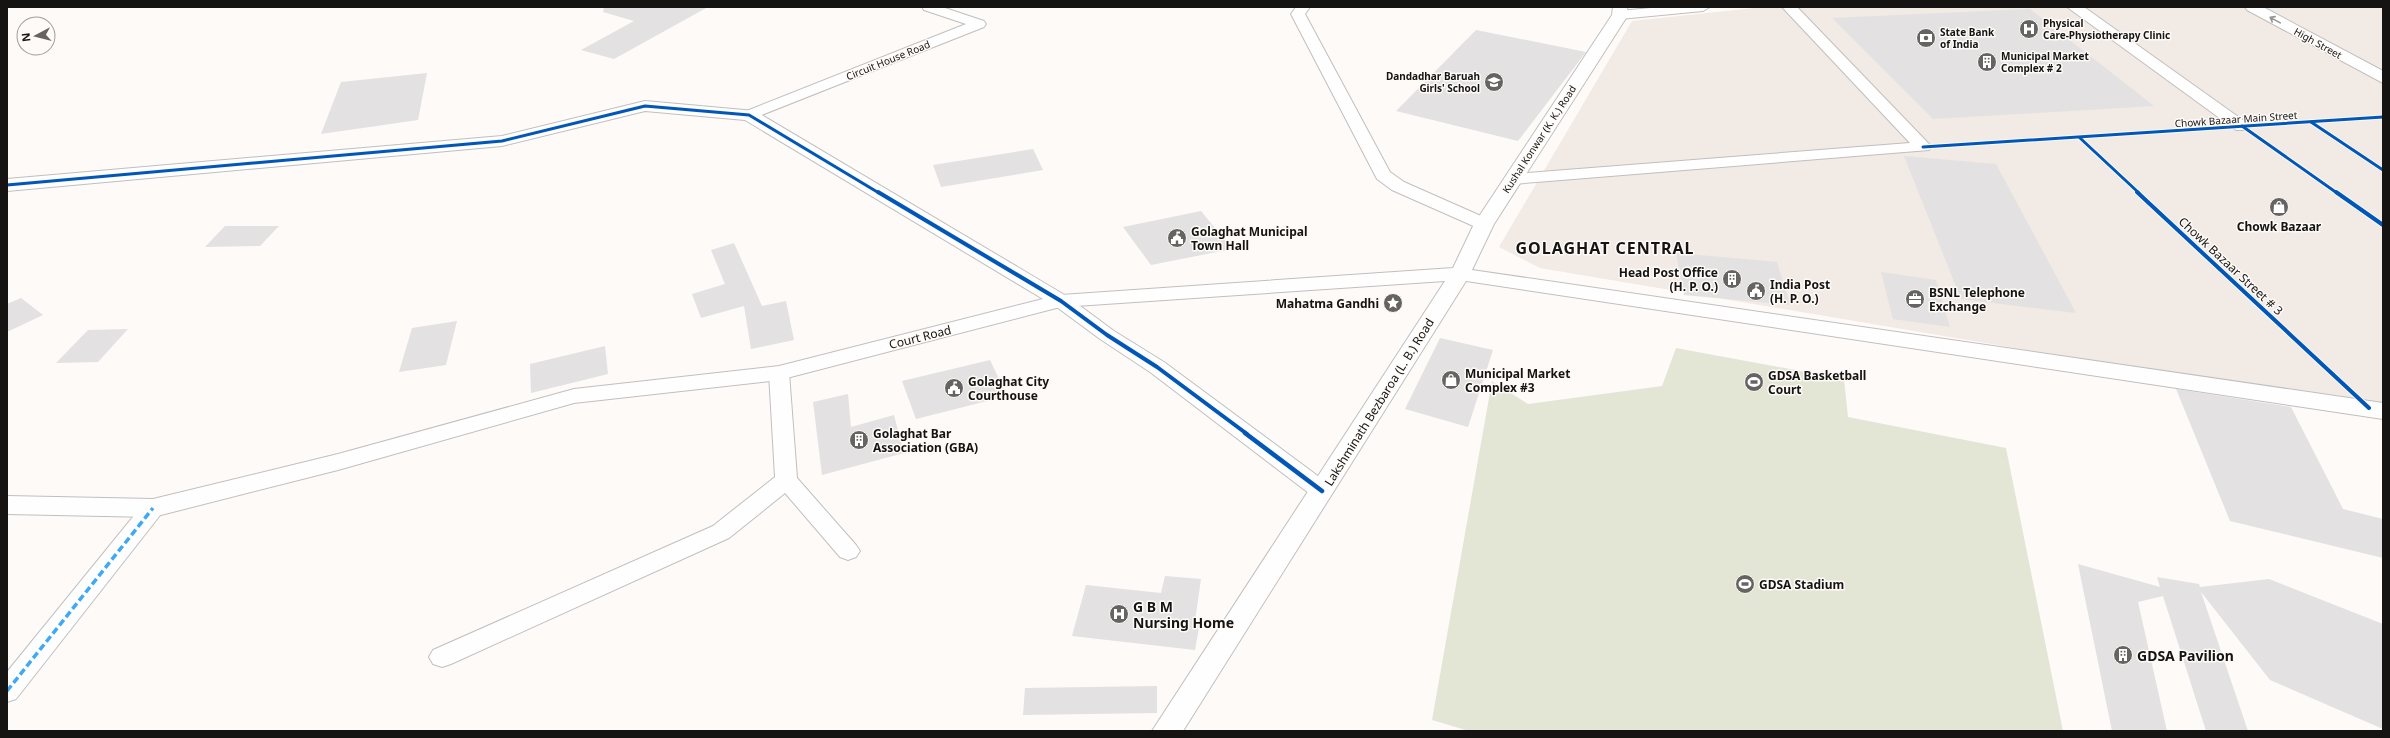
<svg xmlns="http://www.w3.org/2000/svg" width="2390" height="738" font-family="'Noto Sans',sans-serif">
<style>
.built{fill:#f1eae5}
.green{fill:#e4e6d5}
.building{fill:#e3e1e1}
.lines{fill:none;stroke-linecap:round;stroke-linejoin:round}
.minor-casing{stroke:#c1bfbe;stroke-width:2}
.tertiary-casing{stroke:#c1bfbe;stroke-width:2}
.secondary-casing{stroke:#c1bfbe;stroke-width:2}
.minor{fill:#fffefe;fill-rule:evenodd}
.tertiary{fill:#fffefe;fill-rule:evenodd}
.secondary{fill:#fffefe;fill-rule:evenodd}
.quiet{stroke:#3fa9f5;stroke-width:3.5;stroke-dasharray:7 3.5;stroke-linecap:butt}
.cycleway-far2-casing{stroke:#fefaf7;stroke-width:5}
.cycleway-far1-casing{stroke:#fefaf7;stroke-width:6}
.cycleway-casing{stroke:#fefaf7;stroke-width:7}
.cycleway-far2{stroke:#0057b8;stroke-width:3}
.cycleway-far1{stroke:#0057b8;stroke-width:4}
.cycleway{stroke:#0057b8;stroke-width:4.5}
.oneway{stroke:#969594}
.labels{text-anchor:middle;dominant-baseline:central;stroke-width:3;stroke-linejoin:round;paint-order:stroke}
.far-poi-label{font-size:10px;font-weight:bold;fill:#151412;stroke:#fefaf7;text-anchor:start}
.far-street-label{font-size:10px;fill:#151412;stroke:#fefaf7}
.poi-label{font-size:12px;font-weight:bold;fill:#151412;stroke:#fefaf7;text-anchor:start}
.street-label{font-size:12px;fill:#151412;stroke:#fefaf7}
.near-poi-label{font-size:14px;font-weight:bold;fill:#151412;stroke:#fefaf7;text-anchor:start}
.district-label{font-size:16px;font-weight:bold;letter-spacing:1px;fill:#151412;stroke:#fefaf7}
</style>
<rect width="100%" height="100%" fill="#fdfaf8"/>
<path class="built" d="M1764,7h619v403l-843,-142 -41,-21 133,-226z"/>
<path class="green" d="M1676,348l168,31 4,38 158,31 57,283h-594l-37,-11 60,-339 36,23 134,-18z"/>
<g class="building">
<path d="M604,7h104l-94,52 -33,-9 53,-29 -31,-9z"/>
<path d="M2030,9l124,97 -221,13 -101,-101z"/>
<path d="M1476,30l110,22 -68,89 -122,-30z"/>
<path d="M427,73l-9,47 -97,14 20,-52z"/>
<path d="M1033,149l10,21 -102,17 -8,-22z"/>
<path d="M1904,156l92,8 80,149 -115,-14z"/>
<path d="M1201,211l31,38 -81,16 -28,-38z"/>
<path d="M225,226h54l-19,20 -55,1z"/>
<path d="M734,243l28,63 24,-5 8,39 -43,9 -7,-43 -43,12 -9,-24 33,-10 -14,-34z"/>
<path d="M1676,253l101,9 13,43 -106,-10z"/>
<path d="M1881,272l55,8 14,47 -57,-8z"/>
<path d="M21,298l22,17 -36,17v-28z"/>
<path d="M457,321l-11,44 -47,7 13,-44z"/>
<path d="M128,329l-30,33 -42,1 32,-33z"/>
<path d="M1440,338l53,12 -25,77 -63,-18z"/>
<path d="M605,346l3,28 -77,19 -1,-29z"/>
<path d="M990,360l17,36 -91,23 -14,-38z"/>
<path d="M2176,389l115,18 52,102 40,10v39l-153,-37z"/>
<path d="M848,394l3,33 43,-12 10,38 -82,22 -9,-73z"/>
<path d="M2078,564l82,23 -3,-10 42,7 1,3 69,-8 114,45v105l-113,-49 -69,-88 47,139h-42l-43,-135 -25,6 29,129h-55z"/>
<path d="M1165,576l36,3 -6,42 5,1 -5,28 -123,-14 14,-51 75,8z"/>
<path d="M1157,686v27l-134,2 2,-27z"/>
</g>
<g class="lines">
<defs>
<g id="minor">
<path d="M922,7h20l42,14 2,3 -2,3 -230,91 -5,2 -8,-5 3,-3 222,-88 -42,-14z"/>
<path d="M1296,7h14l-5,7 85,158 14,10 86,38 3,4 -3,4h-12l-86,-38 -15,-11 -86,-165z"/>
<path d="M1661,7h49l-7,4 -83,8 -7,-4 7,-4z"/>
<path d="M1782,7h15l132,137 2,3 -2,3 -416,34 -6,-1 -2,-4 2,-4 6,-1 397,-31z"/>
<path d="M1061,295l7,2 46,34 50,31 166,123 3,6 -3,6 -8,2 -8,-2 -164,-125 -50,-33 -46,-34 -2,-4 2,-4z"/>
<path d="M779,367l7,1 3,5 8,105 59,67 4,6 -4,6 -8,3 -8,-3 -55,-64 -56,45 -278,126 -9,3 -9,-3 -4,-7 4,-7 280,-124 62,-49 -6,-104 3,-5z"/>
<path d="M153,500l8,2 3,6 -3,6 -145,185 -9,3v-30l138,-170z"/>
</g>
<g id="tertiary">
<path d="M2067,7h17l167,119 -3,4h-12z"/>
<path d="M2245,7h18l120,64v12l-136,-73z"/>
<path d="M645,101l110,10 313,186 3,4 -3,4 -289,75 -205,23 -236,67 -185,47 -146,-3v-18l146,3 185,-45 236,-65 205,-23 264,-67 -298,-179 -100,-9 -143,35 -495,45v-12l495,-43z"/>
</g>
<path id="secondary" d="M1613,7h14l1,8 -134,209 -22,46 911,133v16l-917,-138 -283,450h-31l293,-450 -384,26 -7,-2 -3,-4 3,-4 7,-2 392,-27 21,-44 138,-209z"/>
</defs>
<use href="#minor" class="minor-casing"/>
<use href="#tertiary" class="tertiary-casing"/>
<use href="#secondary" class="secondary-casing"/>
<use href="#minor" class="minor"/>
<use href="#tertiary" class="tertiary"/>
<use href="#secondary" class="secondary"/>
<path class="quiet" d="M7,691l146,-183"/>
<defs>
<g id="cycleway-far2">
<path d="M2311,122l72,48"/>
<path d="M2242,126l95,67"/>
<path d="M2080,138l59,55"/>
<path d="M1923,147l460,-30"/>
<path d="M7,185l495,-44 143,-35 104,9 130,78"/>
</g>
<g id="cycleway-far1">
<path d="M878,192l183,109 46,34 50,32 90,67"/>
<path d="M2137,192l232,216"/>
<path d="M2336,192l47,33"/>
</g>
<path id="cycleway" d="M1245,433l77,58"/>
</defs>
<use href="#cycleway-far2" class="cycleway-far2-casing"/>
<use href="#cycleway-far1" class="cycleway-far1-casing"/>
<use href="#cycleway" class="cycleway-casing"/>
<use href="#cycleway-far2" class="cycleway-far2"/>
<use href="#cycleway-far1" class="cycleway-far1"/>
<use href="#cycleway" class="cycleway"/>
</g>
<defs><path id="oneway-shaft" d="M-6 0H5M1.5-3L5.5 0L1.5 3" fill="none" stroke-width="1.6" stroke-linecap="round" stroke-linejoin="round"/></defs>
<use class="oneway" href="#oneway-shaft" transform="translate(2275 20) rotate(-151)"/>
<defs>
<symbol id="hospital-disc" viewBox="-11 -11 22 22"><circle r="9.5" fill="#666462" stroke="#fefaf7"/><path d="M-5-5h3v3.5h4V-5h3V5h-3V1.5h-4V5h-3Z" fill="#fff"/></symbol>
<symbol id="bank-disc" viewBox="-11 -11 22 22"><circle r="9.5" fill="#666462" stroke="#fefaf7"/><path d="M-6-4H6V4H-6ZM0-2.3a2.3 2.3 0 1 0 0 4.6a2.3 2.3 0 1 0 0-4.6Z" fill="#fff"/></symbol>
<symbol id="building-disc" viewBox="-11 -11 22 22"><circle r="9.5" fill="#666462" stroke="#fefaf7"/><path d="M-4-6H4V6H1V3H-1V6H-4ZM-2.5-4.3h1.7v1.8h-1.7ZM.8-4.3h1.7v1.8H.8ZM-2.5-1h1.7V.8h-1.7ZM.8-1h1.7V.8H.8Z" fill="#fff"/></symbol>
<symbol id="school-disc" viewBox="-11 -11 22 22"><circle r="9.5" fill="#666462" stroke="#fefaf7"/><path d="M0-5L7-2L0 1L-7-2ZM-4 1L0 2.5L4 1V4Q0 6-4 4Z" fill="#fff"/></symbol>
<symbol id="shop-disc" viewBox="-11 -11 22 22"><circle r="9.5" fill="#666462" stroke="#fefaf7"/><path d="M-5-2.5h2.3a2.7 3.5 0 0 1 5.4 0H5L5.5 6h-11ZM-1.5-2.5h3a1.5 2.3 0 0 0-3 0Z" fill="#fff"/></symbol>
<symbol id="civic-disc" viewBox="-11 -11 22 22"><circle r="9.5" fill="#666462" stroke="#fefaf7"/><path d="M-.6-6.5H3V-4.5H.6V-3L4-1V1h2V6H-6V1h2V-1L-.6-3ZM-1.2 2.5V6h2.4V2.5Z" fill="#fff"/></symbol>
<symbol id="office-disc" viewBox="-11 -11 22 22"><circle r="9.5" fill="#666462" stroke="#fefaf7"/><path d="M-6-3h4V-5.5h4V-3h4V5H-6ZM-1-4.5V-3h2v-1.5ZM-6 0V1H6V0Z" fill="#fff"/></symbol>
<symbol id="sight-disc" viewBox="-11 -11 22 22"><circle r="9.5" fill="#666462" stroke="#fefaf7"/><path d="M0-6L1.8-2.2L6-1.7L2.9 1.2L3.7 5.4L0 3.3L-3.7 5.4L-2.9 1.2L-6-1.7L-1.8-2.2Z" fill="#fff"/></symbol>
<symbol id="stadium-disc" viewBox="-11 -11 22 22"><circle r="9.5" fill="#666462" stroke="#fefaf7"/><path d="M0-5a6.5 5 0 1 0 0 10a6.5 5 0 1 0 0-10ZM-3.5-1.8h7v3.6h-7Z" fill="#fff"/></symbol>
</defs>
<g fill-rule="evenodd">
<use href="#hospital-disc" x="2018" y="18" width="22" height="22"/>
<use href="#bank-disc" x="1915" y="27" width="22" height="22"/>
<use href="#building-disc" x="1976" y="51" width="22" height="22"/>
<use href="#school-disc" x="1483" y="71" width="22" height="22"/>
<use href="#shop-disc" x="2268" y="196" width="22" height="22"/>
<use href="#civic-disc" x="1166" y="227" width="22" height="22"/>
<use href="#building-disc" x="1721" y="268" width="22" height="22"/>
<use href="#civic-disc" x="1745" y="280" width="22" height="22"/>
<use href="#office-disc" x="1904" y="288" width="22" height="22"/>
<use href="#sight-disc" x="1382" y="292" width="22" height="22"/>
<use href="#shop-disc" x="1440" y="369" width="22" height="22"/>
<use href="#stadium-disc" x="1743" y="371" width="22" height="22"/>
<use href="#civic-disc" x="943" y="377" width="22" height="22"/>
<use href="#building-disc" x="848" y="429" width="22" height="22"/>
<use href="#stadium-disc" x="1734" y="573" width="22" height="22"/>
<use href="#hospital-disc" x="1108" y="603" width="22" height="22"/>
<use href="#building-disc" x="2112" y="644" width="22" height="22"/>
</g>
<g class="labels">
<g class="far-poi-label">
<text x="2043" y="23">Physical<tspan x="2043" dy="12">Care-Physiotherapy Clinic</tspan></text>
<text x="1940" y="32">State Bank<tspan x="1940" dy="12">of India</tspan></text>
<text x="2001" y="56">Municipal Market<tspan x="2001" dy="12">Complex # 2</tspan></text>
<text x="1480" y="76" text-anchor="end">Dandadhar Baruah<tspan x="1480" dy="12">Girls' School</tspan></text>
</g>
<g class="far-street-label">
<text transform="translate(2318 43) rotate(29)">High Street</text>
<text transform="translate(888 60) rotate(-22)">Circuit House Road</text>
<text transform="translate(2236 119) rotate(-4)">Chowk Bazaar Main Street</text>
<text transform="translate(1539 139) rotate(-57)">Kushal Konwar (K. K.) Road</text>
</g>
<g class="poi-label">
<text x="2279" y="226" text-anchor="middle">Chowk Bazaar</text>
<text x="1191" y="231">Golaghat Municipal<tspan x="1191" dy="14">Town Hall</tspan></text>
<text x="1718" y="272" text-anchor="end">Head Post Office<tspan x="1718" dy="14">(H. P. O.)</tspan></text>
<text x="1770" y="284">India Post<tspan x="1770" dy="14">(H. P. O.)</tspan></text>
<text x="1929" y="292">BSNL Telephone<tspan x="1929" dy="14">Exchange</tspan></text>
<text x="1379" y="303" text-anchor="end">Mahatma Gandhi</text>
<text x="1465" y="373">Municipal Market<tspan x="1465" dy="14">Complex #3</tspan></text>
<text x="1768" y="375">GDSA Basketball<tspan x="1768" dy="14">Court</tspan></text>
<text x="968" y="381">Golaghat City<tspan x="968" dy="14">Courthouse</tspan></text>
<text x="873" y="433">Golaghat Bar<tspan x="873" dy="14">Association (GBA)</tspan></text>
<text x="1759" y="584">GDSA Stadium</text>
</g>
<g class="street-label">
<text transform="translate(2231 266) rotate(43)">Chowk Bazaar Street # 3</text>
<text transform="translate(920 337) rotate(-14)">Court Road</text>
<text transform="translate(1379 402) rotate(-58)">Lakshminath Bezbaroa (L. B.) Road</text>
</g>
<g class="near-poi-label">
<text x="1133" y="606">G B M<tspan x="1133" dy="16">Nursing Home</tspan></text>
<text x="2137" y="655">GDSA Pavilion</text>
</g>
<g class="district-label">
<text x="1605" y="248">GOLAGHAT CENTRAL</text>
</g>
</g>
<rect width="2390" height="738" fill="none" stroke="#151412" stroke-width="16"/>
<g transform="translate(36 36) rotate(263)"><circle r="19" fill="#fefaf7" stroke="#a19e9b"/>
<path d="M0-3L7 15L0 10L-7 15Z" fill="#666462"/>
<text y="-6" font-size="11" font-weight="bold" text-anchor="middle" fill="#151412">N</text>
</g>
</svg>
